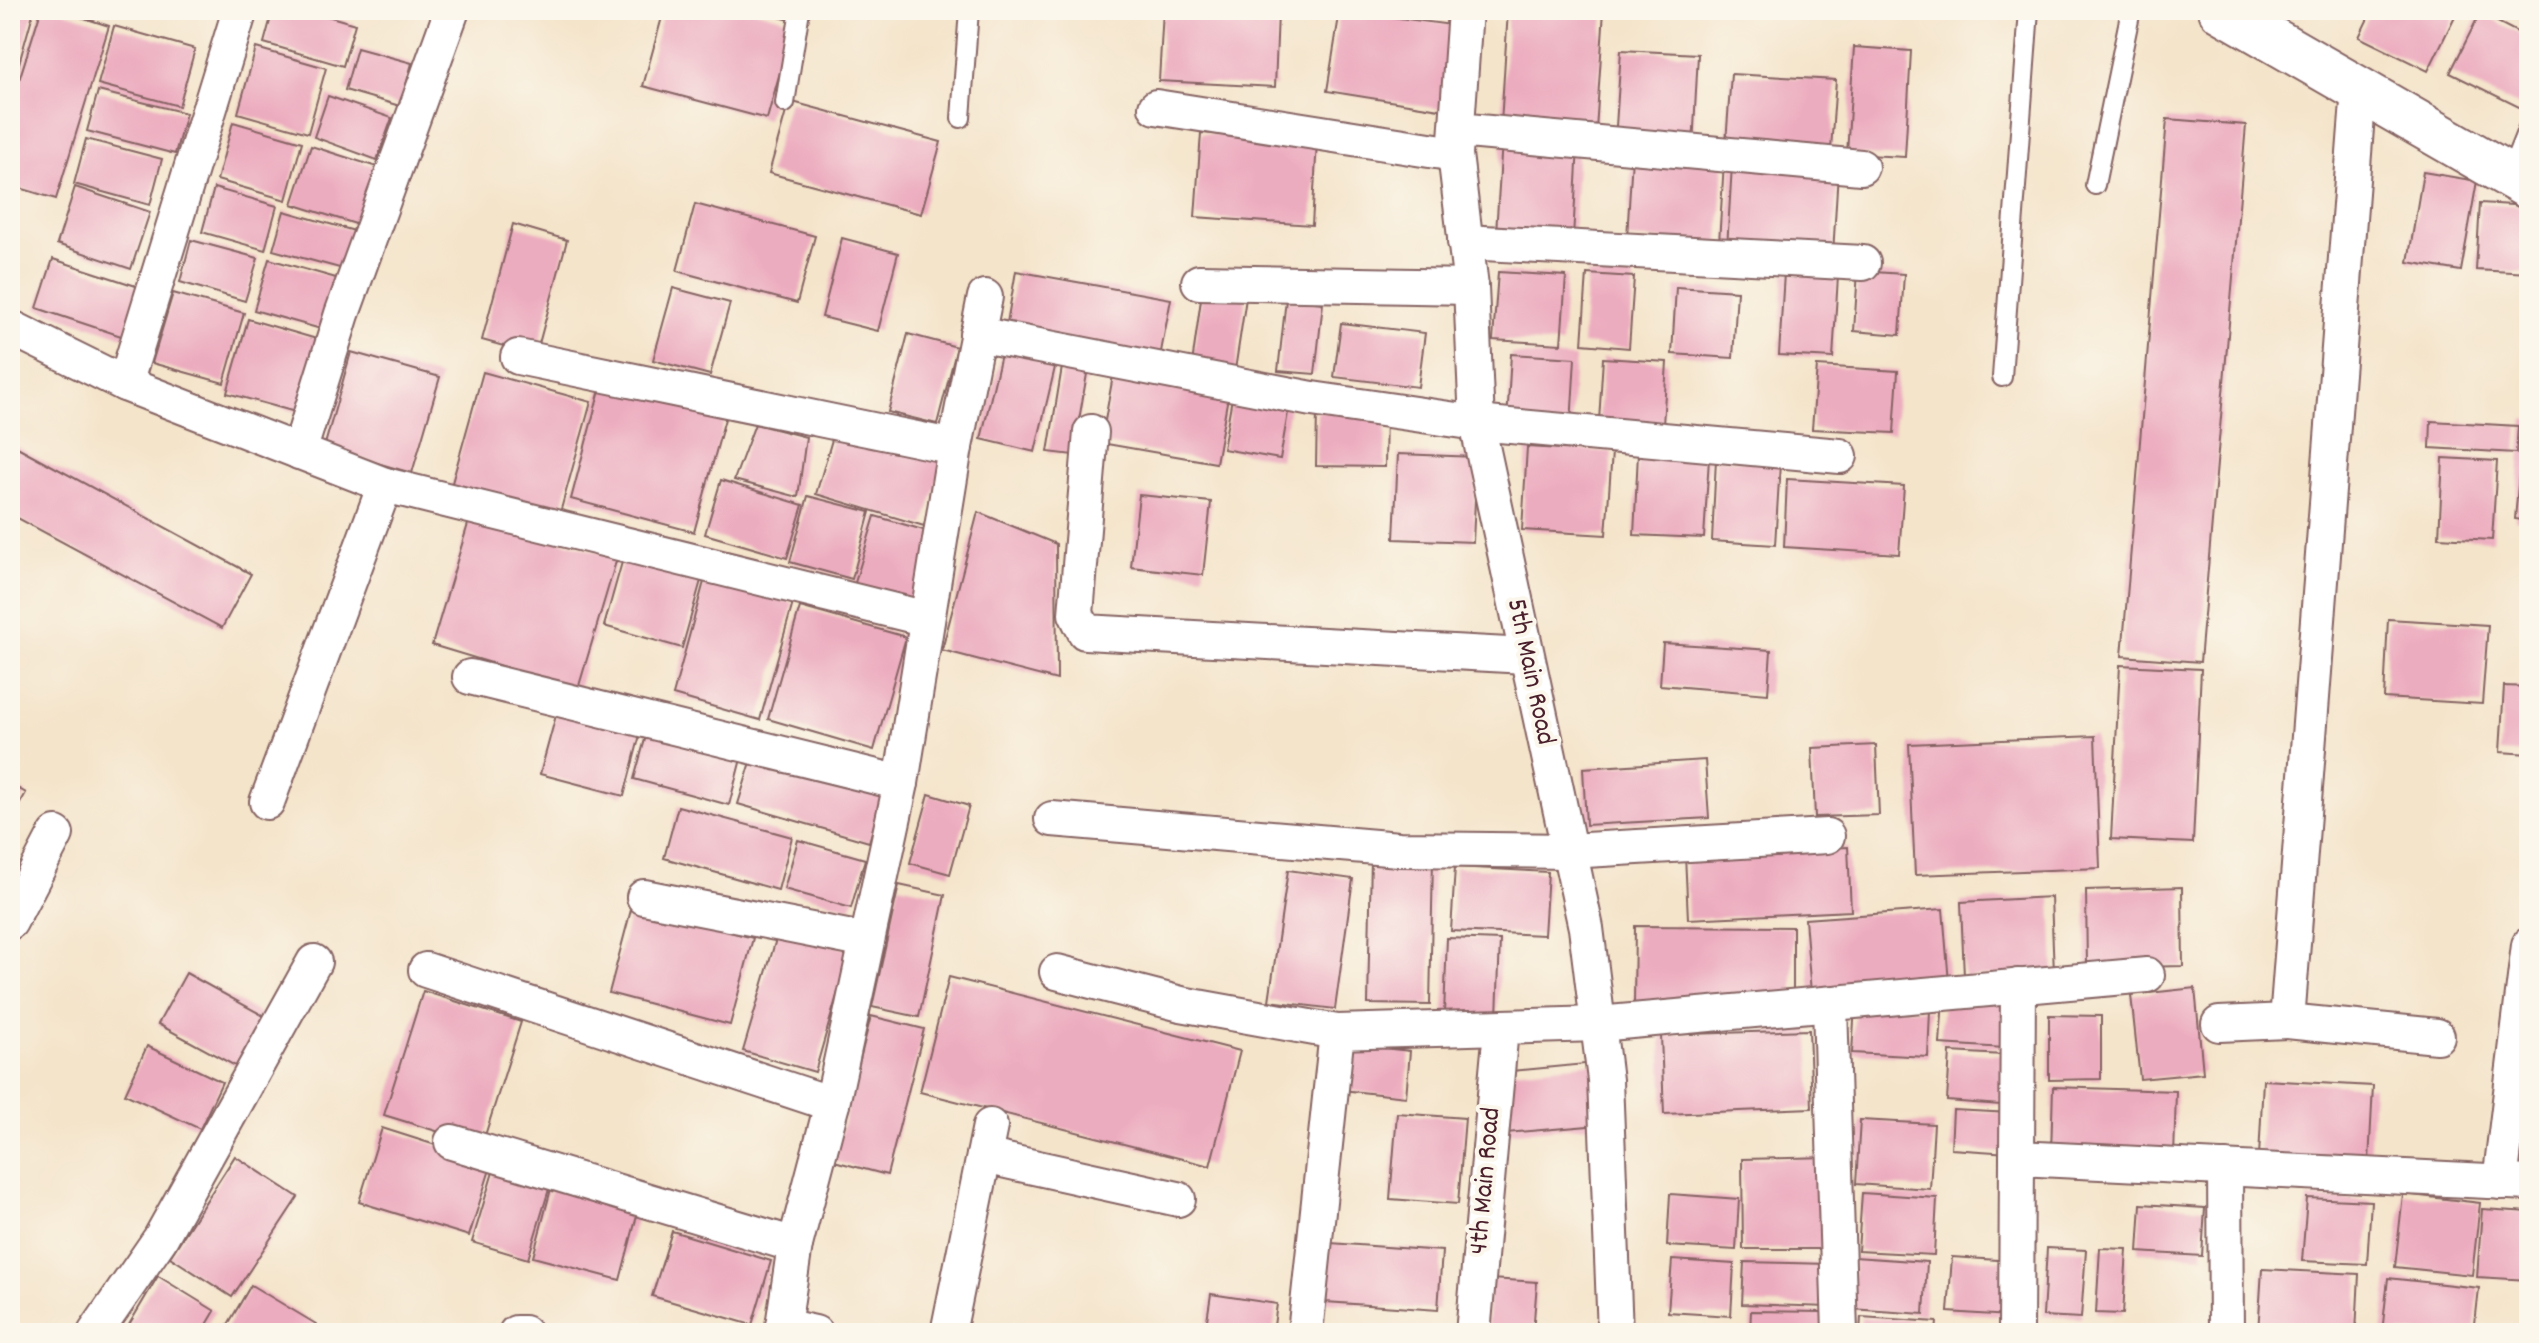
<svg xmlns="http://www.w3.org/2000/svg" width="2539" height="1343" font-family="Dekko,sans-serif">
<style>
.building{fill:#ecacbf}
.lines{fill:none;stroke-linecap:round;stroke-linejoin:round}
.service-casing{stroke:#866463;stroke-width:22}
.minor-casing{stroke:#866463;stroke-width:38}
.tertiary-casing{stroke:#866463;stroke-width:48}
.service{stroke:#fff;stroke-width:18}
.minor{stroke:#fff;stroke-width:34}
.tertiary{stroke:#fff;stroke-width:44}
.labels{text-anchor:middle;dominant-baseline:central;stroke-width:8;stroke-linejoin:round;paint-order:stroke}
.street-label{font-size:28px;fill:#4a1f2b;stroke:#fbf7ec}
</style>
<rect width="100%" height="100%" fill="#fbf7ec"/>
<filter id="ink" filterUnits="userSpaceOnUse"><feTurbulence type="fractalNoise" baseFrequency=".0125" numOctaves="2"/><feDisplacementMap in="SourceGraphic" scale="16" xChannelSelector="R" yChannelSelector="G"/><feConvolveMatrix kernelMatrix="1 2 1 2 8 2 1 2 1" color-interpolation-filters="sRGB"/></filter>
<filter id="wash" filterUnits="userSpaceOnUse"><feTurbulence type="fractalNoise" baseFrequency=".006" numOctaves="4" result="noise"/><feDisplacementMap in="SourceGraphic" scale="32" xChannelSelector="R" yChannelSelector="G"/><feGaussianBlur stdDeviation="1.8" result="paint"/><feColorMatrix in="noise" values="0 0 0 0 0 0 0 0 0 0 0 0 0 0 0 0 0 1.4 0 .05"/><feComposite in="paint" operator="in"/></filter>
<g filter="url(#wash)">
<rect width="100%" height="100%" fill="#f4e4ca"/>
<g id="blocks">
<g class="building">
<path d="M10,10h24l-16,57 -8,-2z"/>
<path d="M41,10h18l50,16 -53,173 -46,-14v-76z"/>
<path d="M273,10h34l48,14 -12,42 -79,-23z"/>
<path d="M664,10h89l41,11 -27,98 -124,-33z"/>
<path d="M1163,10l115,3 -3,74 -116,-6z"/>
<path d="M1340,10l119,16 -13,84 -119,-19z"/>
<path d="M1508,10h96l-8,120 -95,-6z"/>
<path d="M2372,10h86l-30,61 -69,-34z"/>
<path d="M2480,13l49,25v59l-6,12 -73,-36z"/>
<path d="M114,26l81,23 -16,57 -81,-22z"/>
<path d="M1854,47l57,4 -6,106 -58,-3z"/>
<path d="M256,48l70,20 -18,65 -70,-20z"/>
<path d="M357,48l55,15 -12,43 -55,-16z"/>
<path d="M1621,50l77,4 -5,93 -78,-5z"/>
<path d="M1731,74l105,6 -5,69 -105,-6z"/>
<path d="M98,91l88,22 -11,41 -88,-23z"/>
<path d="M328,96l64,22 -15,42 -63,-23z"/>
<path d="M789,101l152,41 -20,72 -152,-41z"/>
<path d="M2167,119l79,6 -46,537 -78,-6z"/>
<path d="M233,122l69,20 -16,58 -69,-20z"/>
<path d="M1201,133l116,8 -5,84 -117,-8z"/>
<path d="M86,139l76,20 -12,46 -76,-21z"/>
<path d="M1502,140l76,5 -5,93 -77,-5z"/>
<path d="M311,146l69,22 -18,58 -70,-22z"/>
<path d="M1632,157l92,5 -5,81 -92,-5z"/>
<path d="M1732,165l106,6 -5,83 -106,-6z"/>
<path d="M2423,172l54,9 -16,90 -53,-9z"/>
<path d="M75,187l75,25 -19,57 -74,-25z"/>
<path d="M214,188l63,18 -12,44 -63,-18z"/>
<path d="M2480,203l49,3v67l-53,-3z"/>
<path d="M695,204l120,32 -18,67 -120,-32z"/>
<path d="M284,211l74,21 -11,38 -74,-20z"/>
<path d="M513,224l54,16 -31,115 -54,-15z"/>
<path d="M842,238l56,15 -20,78 -56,-14z"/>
<path d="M191,240l67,18 -13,43 -65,-19z"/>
<path d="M53,259l86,28 -15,50 -87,-29z"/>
<path d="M269,259l74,21 -15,51 -74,-21z"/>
<path d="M1016,271l155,28 -11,58 -154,-28z"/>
<path d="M1858,271l46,3 -4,61 -46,-4z"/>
<path d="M1498,272l68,4 -5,68 -68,-4z"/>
<path d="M1784,273l54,3 -5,82 -54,-3z"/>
<path d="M1587,274l47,3 -5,71 -47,-4z"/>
<path d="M1676,287l61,4 -4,67 -61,-4z"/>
<path d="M673,288l57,15 -20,72 -57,-15z"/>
<path d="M1202,292l44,6 -11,72 -43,-6z"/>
<path d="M173,293l71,20 -20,70 -72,-20z"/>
<path d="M1286,299l37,4 -8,71 -37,-3z"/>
<path d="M248,319l72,21 -21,73 -72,-20z"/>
<path d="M1341,323l84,10 -7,54 -84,-10z"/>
<path d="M908,334l49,13 -20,77 -49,-12z"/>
<path d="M1003,346l54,13 -22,93 -54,-13z"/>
<path d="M351,352l89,25 -28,96 -88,-25z"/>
<path d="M1511,354l64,4 -4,67 -64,-3z"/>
<path d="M1603,358l64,4 -4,63 -64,-4z"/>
<path d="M1063,361l25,7 -15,87 -25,-3z"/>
<path d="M1817,366l81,5 -4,62 -82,-4z"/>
<path d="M1114,370l115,21 -13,72 -115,-20z"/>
<path d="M483,372l108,30 -33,118 -108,-30z"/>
<path d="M602,382l124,33 -32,117 -123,-33z"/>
<path d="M1233,392l57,9 -10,58 -57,-10z"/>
<path d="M1317,411l69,1 -1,55 -69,-1z"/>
<path d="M2524,419l5,1v101l-14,-2z"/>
<path d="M2431,421l87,5 -2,27 -86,-5z"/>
<path d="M755,424l51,13 -8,60 -64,-17z"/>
<path d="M836,426l108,31 -20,69 -108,-32z"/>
<path d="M10,443l241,131 -29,54 -212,-114z"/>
<path d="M1527,447l85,5 -6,83 -84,-5z"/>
<path d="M1638,453l71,5 -5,80 -70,-3z"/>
<path d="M1398,454l79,3 -4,85 -79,-3z"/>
<path d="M2443,458l54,3 -5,79 -53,-3z"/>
<path d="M1716,459l64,4 -5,82 -63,-4z"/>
<path d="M1787,479l117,7 -5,68 -115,-7z"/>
<path d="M721,480l82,25 -16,53 -82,-24z"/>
<path d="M1139,495l72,7 -8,73 -72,-8z"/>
<path d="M808,496l62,16 -18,67 -62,-17z"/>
<path d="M978,512l78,32 1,136 -115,-30z"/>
<path d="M471,514l146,44 -39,131 -146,-44z"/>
<path d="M875,516l62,18 -21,70 -62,-18z"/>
<path d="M624,555l78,22 -20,71 -78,-22z"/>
<path d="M705,578l88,25 -33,117 -87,-25z"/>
<path d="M800,607l106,30 -32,113 -106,-31z"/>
<path d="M2388,619l100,6 -6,79 -98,-6z"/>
<path d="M1663,643l108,7 -3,44 -108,-9z"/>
<path d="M2120,665l81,4 -8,174 -82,-4z"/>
<path d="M2504,686l25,1v67l-29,-2z"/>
<path d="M558,708l83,23 -17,65 -84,-22z"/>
<path d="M649,725l94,26 -14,54 -95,-26z"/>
<path d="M2095,736l5,132 -185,7 -6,-131z"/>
<path d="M1876,745l3,70 -64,2 -3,-69z"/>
<path d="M755,749l130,38 -16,55 -131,-38z"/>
<path d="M1705,760l4,58 -123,7 -3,-57z"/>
<path d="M10,784l16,9 -16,28z"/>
<path d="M929,794l40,12 -19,68 -40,-11z"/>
<path d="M678,806l114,31 -14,53 -114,-32z"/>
<path d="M798,840l67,19 -14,49 -67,-19z"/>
<path d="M1848,847l3,64 -163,8 -3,-64z"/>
<path d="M1371,858l62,1 -3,146 -62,-1z"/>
<path d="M1455,867l93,5 -4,63 -93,-4z"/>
<path d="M1288,870l65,9 -18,130 -66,-8z"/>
<path d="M899,885l46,10 -26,122 -47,-10z"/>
<path d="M2182,887l1,79 -96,2 -1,-78z"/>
<path d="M2051,897l3,76 -90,4 -3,-75z"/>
<path d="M632,906l121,32 -23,87 -121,-32z"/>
<path d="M1943,909l6,74 -138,10 -6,-74z"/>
<path d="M1635,926l158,1v79l-159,-1z"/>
<path d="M779,929l71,21 -35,122 -72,-21z"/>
<path d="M1447,938l53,2 -3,76 -53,-2z"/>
<path d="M186,973l78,43 -27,51 -79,-43z"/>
<path d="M949,977l291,74 -30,115 -290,-74z"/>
<path d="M2195,988l8,85 -63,6 -9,-84z"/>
<path d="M423,991l98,31 -39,123 -98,-30z"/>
<path d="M1943,998l65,4 -3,46 -65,-4z"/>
<path d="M1855,1005l75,5 -2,47 -76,-4z"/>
<path d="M2049,1015l52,1v63l-52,1z"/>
<path d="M871,1016l53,13 -37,146 -53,-14z"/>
<path d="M1809,1030l3,78 -148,6 -3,-79z"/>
<path d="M1346,1044l64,7 -4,46 -64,-7z"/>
<path d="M147,1046l75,36 -22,47 -75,-35z"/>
<path d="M1950,1052l54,3 -3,50 -54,-4z"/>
<path d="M1595,1063l5,62 -94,8 -5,-61z"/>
<path d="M2263,1080l110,6 -4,76 -110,-5z"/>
<path d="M2053,1087l123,4 -2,67 -123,-4z"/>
<path d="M2526,1088h3v80l-12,-2z"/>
<path d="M1953,1110l58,3 -2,40 -58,-4z"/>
<path d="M1397,1113l68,5 -7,86 -68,-5z"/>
<path d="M1860,1120l74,4 -4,65 -74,-5z"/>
<path d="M382,1128l110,35 -23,73 -110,-34z"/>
<path d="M235,1156l63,41 -66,100 -62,-40z"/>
<path d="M1829,1157l1,92h-87l-1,-90z"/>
<path d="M493,1172l56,17 -21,70 -56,-17z"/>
<path d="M552,1185l87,23 -19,72 -87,-23z"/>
<path d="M1862,1193l75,5 -3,57 -76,-4z"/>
<path d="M1670,1194l69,5 -3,51 -69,-4z"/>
<path d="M2403,1194l77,9 -8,72 -77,-8z"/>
<path d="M2307,1198l64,3 -4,63 -65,-3z"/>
<path d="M2141,1204l64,4 -3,48 -64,-4z"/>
<path d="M2482,1209l47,3v68l-52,-3z"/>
<path d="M672,1231l99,30 -19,64 -100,-29z"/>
<path d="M1330,1243l112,8 -4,59 -112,-8z"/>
<path d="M2047,1248l39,2 -5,68 -38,-2z"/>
<path d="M2100,1248l27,1 -4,65 -27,-1z"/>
<path d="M1854,1257l73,5 -3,52 -73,-5z"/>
<path d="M1952,1257l61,4 -4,55 -61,-4z"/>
<path d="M1672,1260l62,4 -3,52 -63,-4z"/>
<path d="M1744,1262l86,2 -1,43 -87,-3z"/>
<path d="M2262,1269l97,5 -3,59h-98z"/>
<path d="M158,1276l57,35 -13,22h-78z"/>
<path d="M2388,1278l91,10 -5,45h-92z"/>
<path d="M1490,1279l47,3 -4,51h-46z"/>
<path d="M251,1285l65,39 -5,9h-88z"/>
<path d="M1211,1294l66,10 -4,29h-68z"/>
<path d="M1751,1311l72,1v21h-73z"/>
<path d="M1861,1317l76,5 -1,11h-76z"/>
</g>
</g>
</g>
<g filter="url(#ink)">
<use href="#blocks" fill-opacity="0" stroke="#866463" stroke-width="2"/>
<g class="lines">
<defs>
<g id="service">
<path d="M785,103l15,-93"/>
<path d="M961,118l8,-108"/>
<path d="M2509,175l20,-50"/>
<path d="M2095,185l36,-175"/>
<path d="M2002,377l27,-367"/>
</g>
<g id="minor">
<path d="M240,10l-115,374 260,101 542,134"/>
<path d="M1465,10l-10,144 16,133 6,136 109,505 19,152 10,253"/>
<path d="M1156,107l299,47"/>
<path d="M1457,130l404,37"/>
<path d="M1465,242l398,21"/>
<path d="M1199,282l272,5"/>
<path d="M10,327l115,57"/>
<path d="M977,334l335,65 165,24 363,33"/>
<path d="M518,357l437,90 -54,336 -69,321 -37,141 -13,88"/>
<path d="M1091,432l-15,182 9,18 441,24"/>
<path d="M955,447l30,-150"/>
<path d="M299,452l43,-138 110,-304"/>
<path d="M470,677l431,106"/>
<path d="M267,802l118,-317"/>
<path d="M1052,819l347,30 169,2 259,-15"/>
<path d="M644,897l223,44"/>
<path d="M10,922l46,-88"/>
<path d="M426,970l406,134"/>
<path d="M1057,972l124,32 156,28 261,-8 549,-49"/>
<path d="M1830,1006l10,327"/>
<path d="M2287,1021l150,15"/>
<path d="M2219,1024l68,-3 72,-932"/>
<path d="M452,1142l343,103"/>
<path d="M984,1156l194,43"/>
<path d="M2017,1158l512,25"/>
<path d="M2225,1168l1,165"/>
<path d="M2500,1182l29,-237"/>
<path d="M783,1326l32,7"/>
<path d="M95,1333l65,-94 154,-277"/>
<path d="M516,1333h8"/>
<path d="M948,1333l42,-207"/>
<path d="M1305,1333l32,-301"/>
<path d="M1473,1333l28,-304"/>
<path d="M2016,1333l2,-347"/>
</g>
<path id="tertiary" d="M2221,10l308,177"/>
</defs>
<use href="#service" class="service-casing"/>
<use href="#minor" class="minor-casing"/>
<use href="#tertiary" class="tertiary-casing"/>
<use href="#service" class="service"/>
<use href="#minor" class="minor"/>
<use href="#tertiary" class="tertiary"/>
</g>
</g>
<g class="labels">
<g class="street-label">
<text transform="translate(1529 672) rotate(78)">5th Main Road</text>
<text transform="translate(1487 1181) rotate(-85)">4th Main Road</text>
</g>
</g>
<rect width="2539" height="1343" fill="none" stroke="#fbf7ec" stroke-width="40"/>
</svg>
